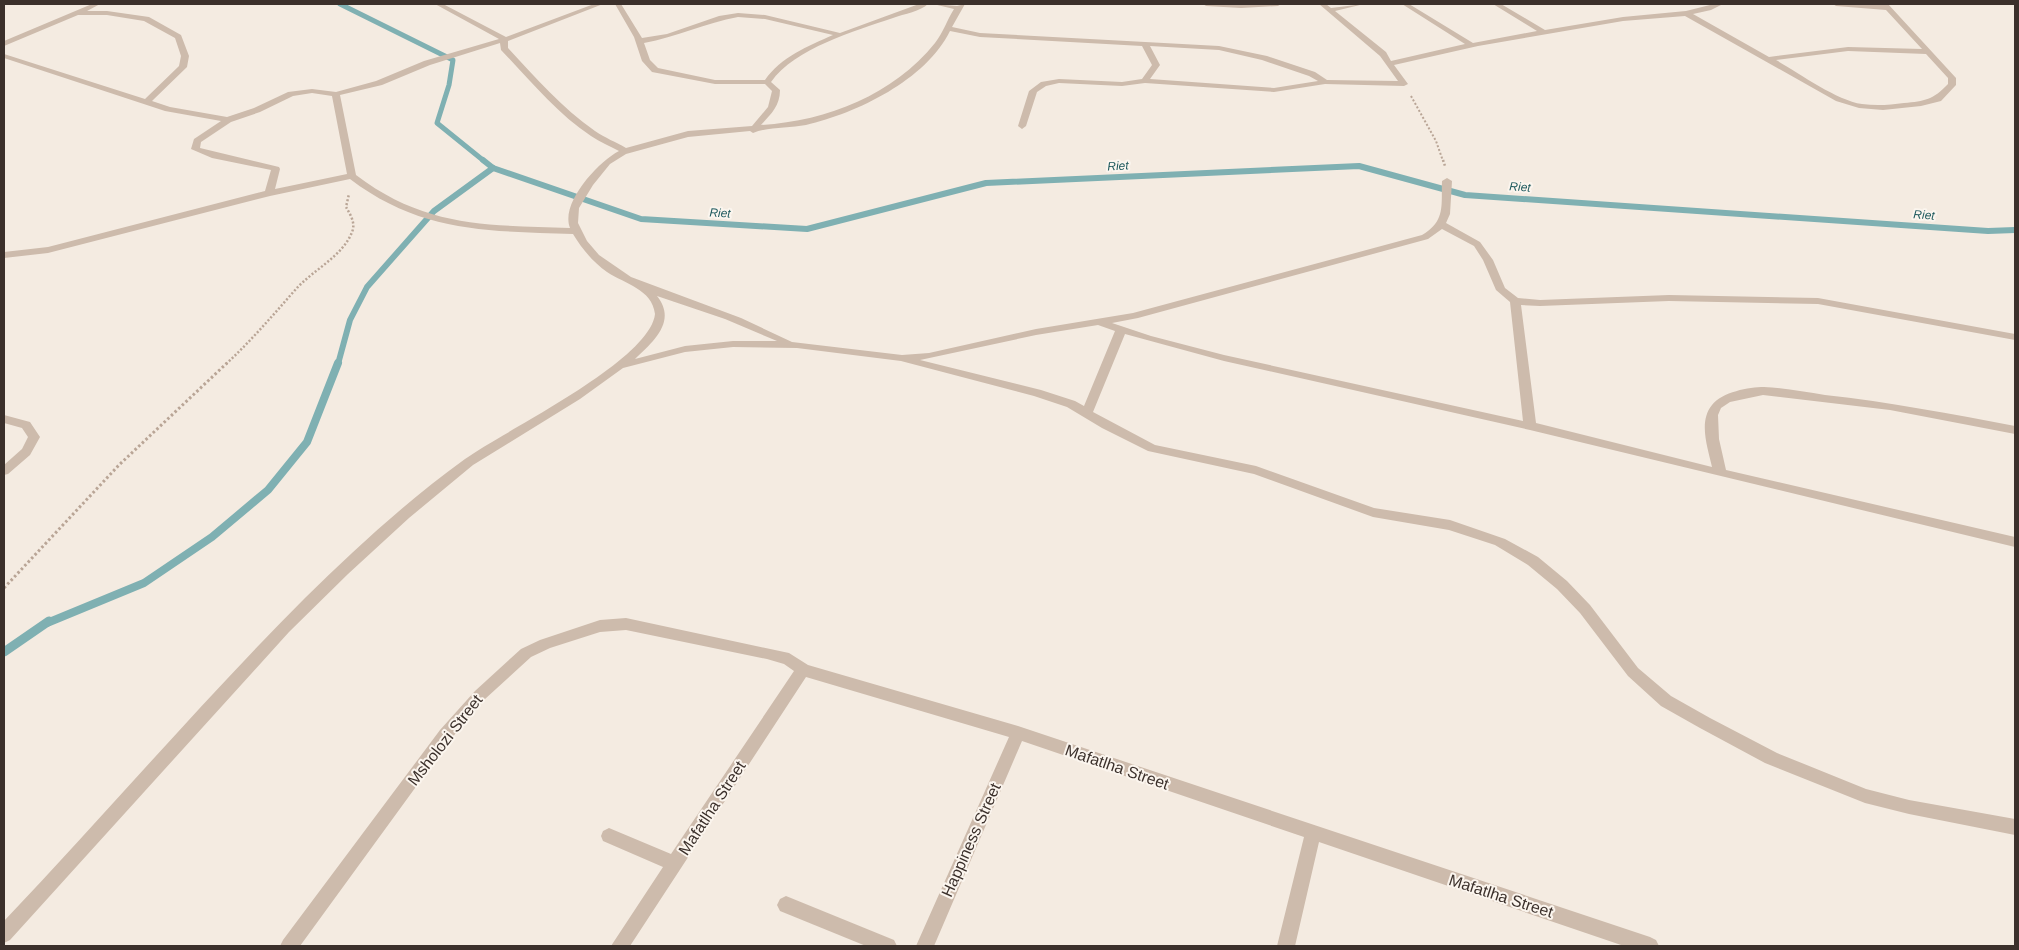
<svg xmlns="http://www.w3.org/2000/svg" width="2019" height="950" font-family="Helvetica,sans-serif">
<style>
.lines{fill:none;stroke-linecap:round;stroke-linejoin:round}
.stream-far3{stroke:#7fb0b2;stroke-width:5}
.stream-far2{stroke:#7fb0b2;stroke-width:6}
.stream-far1{stroke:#7fb0b2;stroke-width:8}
.stream{stroke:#7fb0b2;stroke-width:9}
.path-far2{stroke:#b9a596;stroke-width:2;stroke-dasharray:2 2;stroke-linecap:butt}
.path-far1{stroke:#b9a596;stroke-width:2.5;stroke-dasharray:2 2;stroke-linecap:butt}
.path{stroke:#b9a596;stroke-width:3;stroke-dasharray:2.5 2.5;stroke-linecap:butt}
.minor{fill:#cdbbac;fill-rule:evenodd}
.labels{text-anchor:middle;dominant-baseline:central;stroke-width:4;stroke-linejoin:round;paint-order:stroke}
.far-water-label{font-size:12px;font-style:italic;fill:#1f5a5e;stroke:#fbf5ee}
.near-street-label{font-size:16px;fill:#3b302b;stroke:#fbf5ee}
</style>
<rect width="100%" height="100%" fill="#f4ebe1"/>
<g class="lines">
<path class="stream-far3" d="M340,4l113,56 -4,25 -12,38 47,38"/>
<g class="stream-far2">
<path d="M483,160l10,8 148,51 166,10 179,-46 373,-17 106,29 523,36 27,-1"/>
<path d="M338,364l12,-44 17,-33 67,-76 59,-43"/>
</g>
<path class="stream-far1" d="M47,623l97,-40 68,-46 56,-47 39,-48 31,-79"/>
<path class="stream" d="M4,652l45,-31"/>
<path class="path-far2" d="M1411,96l25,45 7,20"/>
<g class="path-far1">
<path d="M1443,160l2,6"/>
<path d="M226,364c25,-23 47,-49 70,-75 17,-19 47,-33 56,-57 4,-9 -2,-18 -6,-25l3,-13"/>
</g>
<path class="path" d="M4,588l115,-123 108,-102"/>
<g class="minor">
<path d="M92,4h8l-13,7h20l42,6 32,18 8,21 -2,11 -35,34 18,6 57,10 27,-9 34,-16 24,-3 24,3 40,-11 48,-20 75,-22 -64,-35h8l63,33 88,-33h9l-95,37v7c27,29 54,60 87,83 10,7 21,11 31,17l62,-17 64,-5 16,-19 4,-16 -7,-7h-50l-63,-12 -10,-11 -8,-24 -19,-33h6l21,34 25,-4 52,-18 19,-3 27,2 75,18 79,-29h9c-7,7 -24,10 -35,14 -38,13 -98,30 -122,64l9,8c0,16 -9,24 -19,35 66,-4 132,-30 174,-82 8,-10 12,-23 19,-34l-21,-5 24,2 8,-2 -13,23 28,6 239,13 48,10 48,16 12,8 71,1 -18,-25 -61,-52h7l5,4 33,-4 -29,7 51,41 5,9 74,-17 -63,-40h7l64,39 64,-12 -44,-27h8l44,26 78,-13 63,-6 28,-7h9l-12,6 -18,4 76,43 79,-10 74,2 -36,-39 -50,-4 -3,-2 49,1 -1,-1h7l68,74v7l-15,16 -20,5 -38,4 -24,-2 -23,-7 -151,-85 -62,5 -145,25 -84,19 14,19 -4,2 -79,-2 -51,8 -129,-9 -23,3 -63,-3 -13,3 -9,6 -11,34 -4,3 -4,-3 11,-35 12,-9 18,-3 63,3 20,-3 10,-14 -10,-19 -162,-9 -30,-6c-24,49 -93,82 -144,94 -17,3 -38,2 -53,8l-3,-2 -62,6 -62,17 -16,10 -17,21 -14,23 -1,15 9,18 12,14 32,22 110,41 51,24 110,13 27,-2 107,-24 97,-16 289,-78c24,-14 19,-30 20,-54l5,-3 5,3 -2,33 -4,9 34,19 13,18 12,28 13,10 22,2 129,-5 149,3 197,36v6l-197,-36 -149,-3 -129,5 -19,-1 15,118 176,44c-4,-19 -14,-45 0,-62 10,-13 37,-18 52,-18 20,1 41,5 61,8 64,7 127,19 190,31v8l-125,-24 -127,-15 -33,7 -9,6 -3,7 1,24 7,31 289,67v10l-485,-117 -306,-69 -99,-27 -32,78 62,33 101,21 118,42 76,12 55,19 33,18 29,24 23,24 48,63 33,28 39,22 67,35 89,36 43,11 106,19v16l-106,-21 -44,-11 -100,-40 -65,-35 -39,-22 -33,-30 -48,-63 -23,-24 -29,-24 -33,-20 -46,-15 -76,-13 -119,-43 -106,-23 -46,-23 -35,-21 -33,-11 -133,-35 -104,-13 -64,-1 -48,5 -62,16 -43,31 -107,66 -64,53 -61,56 -59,58 -279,308 -6,3v-22c101,-106 197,-219 301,-323 50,-49 103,-98 160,-139 39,-28 185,-98 190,-145 -3,-25 -30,-30 -48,-42 -14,-10 -25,-23 -34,-38 -85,-3 -152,-1 -223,-55l-80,17 -222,57 -44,5v-6l44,-5 217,-56 6,-21 -59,-12 -21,-9 3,-10 27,-18 -56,-10 -161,-53v-4l141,45 34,-33 2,-10 -6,-18 -31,-17 -37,-6h-29l-74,31v-5zM738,17l27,2 68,16c-25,11 -52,22 -68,45h-50l-57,-12 -8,-8 -6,-17c32,-6 62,-20 94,-26zM500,43l1,7c28,29 56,64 90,86 9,6 19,10 28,15 -21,11 -59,52 -49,77 -83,-3 -144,0 -214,-53l-16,-80 42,-10 48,-20zM1150,46l69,4 43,10 47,16 9,5 -44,7 -124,-9 10,-14zM1848,51l78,3 22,24v6c-15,16 -23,17 -44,19 -14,2 -28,3 -42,1 -26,-4 -63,-31 -86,-44zM312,93l20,3 15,78 -72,15 5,-20 -1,-2 -79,-19 1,-6 30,-20 29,-10 33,-16zM1442,229l32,17 9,14 13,30 14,12 13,119 -299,-66 -73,-19 -39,-13 26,-5 290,-79zM657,296l68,23 52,22h-44l-48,5 -50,13c19,-18 42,-38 22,-63zM1098,325l17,6 -31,75 -9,-5 -34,-11 -121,-30 116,-25z"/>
<path d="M1203,4h78l-3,2 -37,2 -35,-2z"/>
<path d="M4,415l26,7 10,15 -10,18 -22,19 -4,1v-10l18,-16 6,-12 -6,-9 -18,-5z"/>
<path d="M626,618l163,35 19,12 210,61 632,211 6,3 3,6h-35l-305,-104 -24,104h-18l27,-109 -282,-96 -88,205h-18l93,-209 -203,-60 -176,269h-19l52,-79 -60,-26 -2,-5 2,-5 6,-3 62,26 123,-183 -10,-7 -17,-5 -141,-29 -26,2 -50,16 -19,9 -46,42 -35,41 -150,206h-20l3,-6 157,-210 35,-39 46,-42 19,-9 60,-20z"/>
<path d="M786,896l108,44 3,6h-31l-86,-35 -3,-6 3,-6z"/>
</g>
</g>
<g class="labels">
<g class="far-water-label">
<text transform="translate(1118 166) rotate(-3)">Riet</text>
<text transform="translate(1520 187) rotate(4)">Riet</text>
<text transform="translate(720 213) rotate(3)">Riet</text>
<text transform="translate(1924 215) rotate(4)">Riet</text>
</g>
<g class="near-street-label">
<text transform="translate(445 740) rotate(-52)">Msholozi Street</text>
<text transform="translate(1117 767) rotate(19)">Mafatlha Street</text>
<text transform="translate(712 808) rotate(-57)">Mafatlha Street</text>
<text transform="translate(971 840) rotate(-66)">Happiness Street</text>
<text transform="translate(1501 896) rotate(18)">Mafatlha Street</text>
</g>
</g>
<rect width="2019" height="950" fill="none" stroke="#3b302b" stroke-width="10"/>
</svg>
